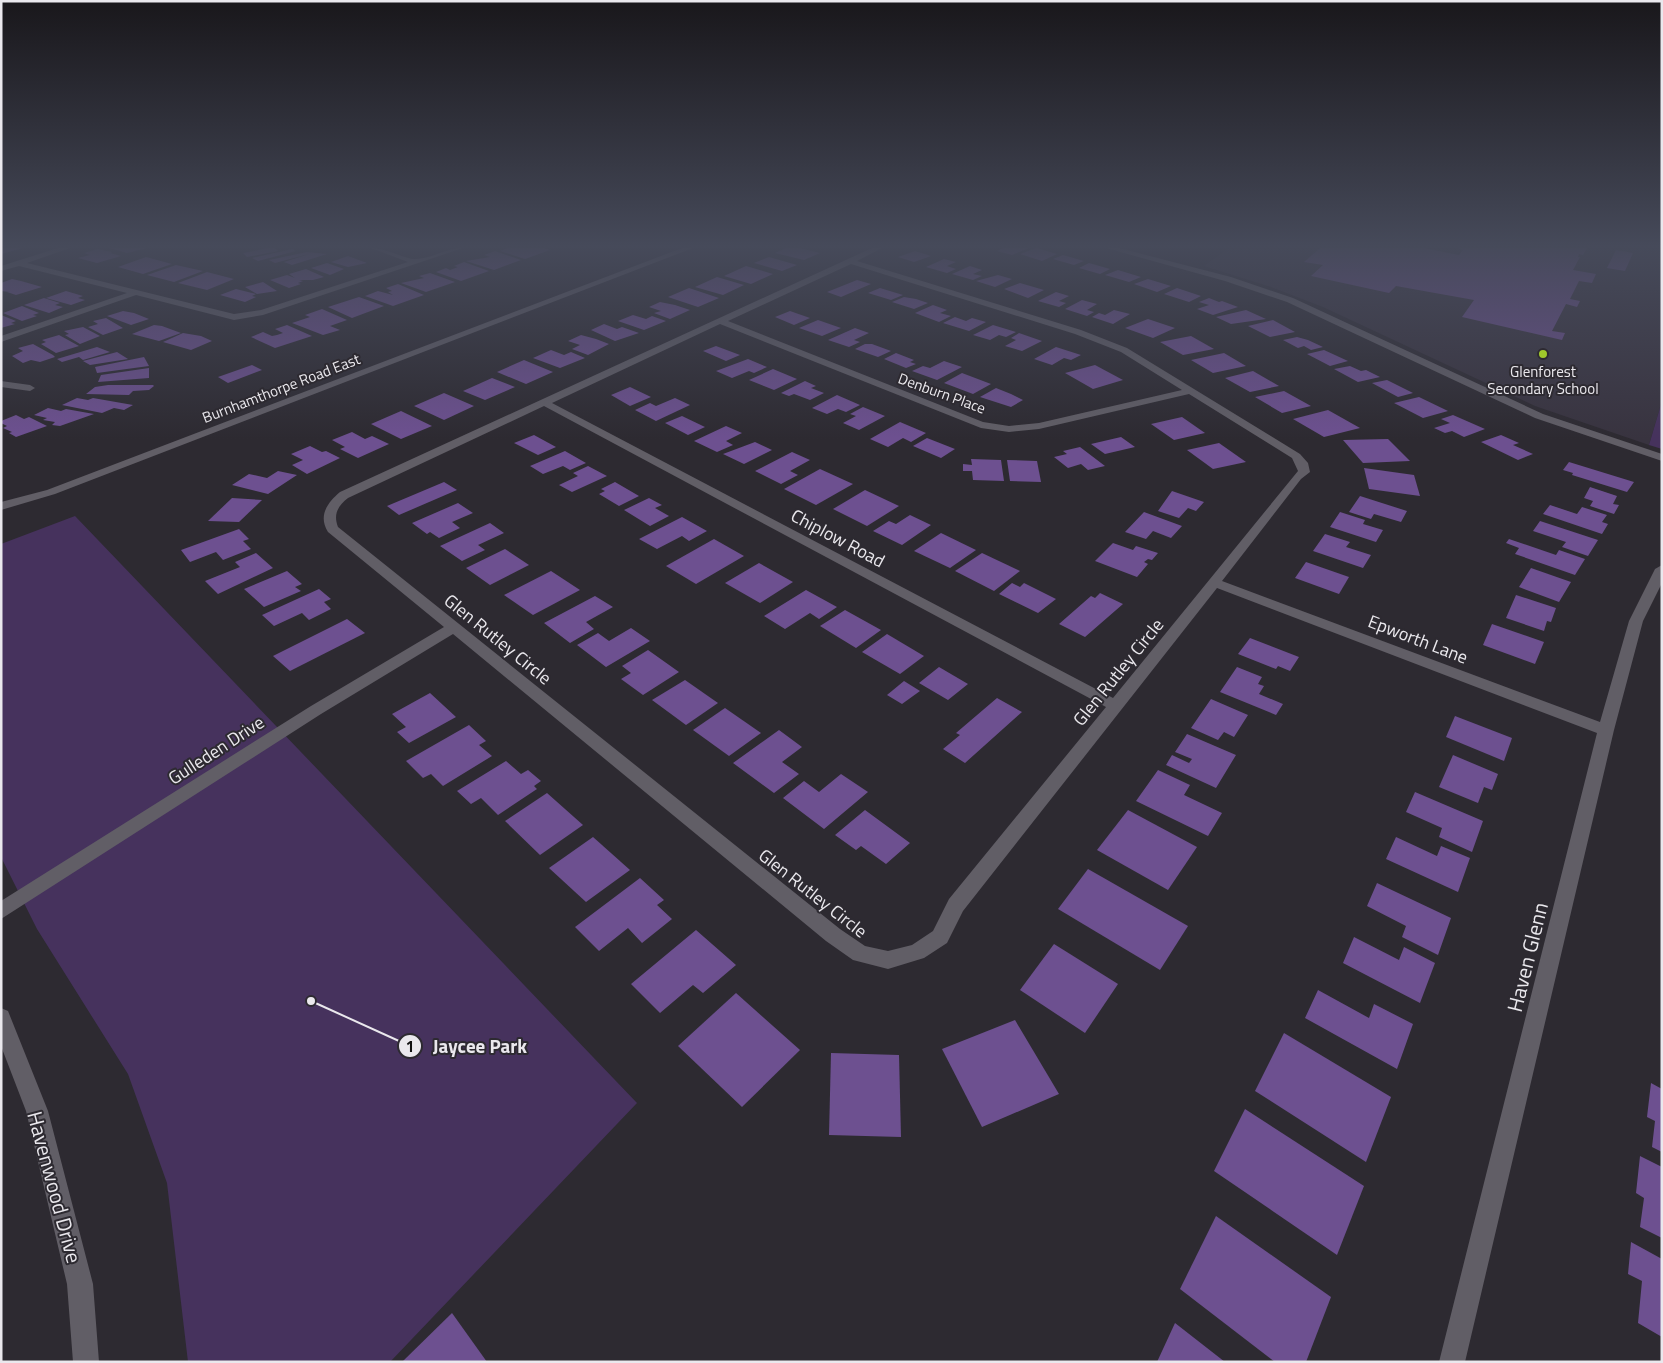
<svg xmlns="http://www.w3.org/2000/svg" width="1663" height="1363" font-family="'Titillium Web',sans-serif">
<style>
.built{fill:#38333f}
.green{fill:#46325d}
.building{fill:#6d5090}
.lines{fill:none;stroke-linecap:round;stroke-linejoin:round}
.street{fill:#615e66;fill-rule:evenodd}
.secondary{fill:#615e66;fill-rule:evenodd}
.poi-dot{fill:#a0c92b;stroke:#2d2a31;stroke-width:2}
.labels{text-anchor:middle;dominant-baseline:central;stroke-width:4;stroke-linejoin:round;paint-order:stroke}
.far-poi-label{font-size:15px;fill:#eae8ed;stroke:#2d2a31}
.far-street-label{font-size:15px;fill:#eae8ed;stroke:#2d2a31}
.street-label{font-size:18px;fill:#eae8ed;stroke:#2d2a31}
.near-street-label{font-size:21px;fill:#eae8ed;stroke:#2d2a31}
.leader{fill:none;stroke:#eae8ed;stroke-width:2}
.callout-dot{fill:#eae8ed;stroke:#2d2a31;stroke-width:2}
.mark-label{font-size:15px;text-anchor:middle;font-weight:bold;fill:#111}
.callout-label{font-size:19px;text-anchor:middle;font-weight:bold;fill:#eae8ed;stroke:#2d2a31;stroke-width:4;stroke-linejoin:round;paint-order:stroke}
</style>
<rect width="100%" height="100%" fill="#2d2a31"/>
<path class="built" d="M1229,248h433v153l-13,44 -114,-39 -212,-99 -52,-20 -67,-21z"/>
<g class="green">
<path d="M1662,401v48l-13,-4z"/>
<path d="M75,516l562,587 -247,259h-202l-21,-179 -39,-109 -91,-145 -36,-72v-313z"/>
</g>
<g class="building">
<path d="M1,248h22l-22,6z"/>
<path d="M109,248h38l-20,5z"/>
<path d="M268,248h7l3,3 -31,6 -4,-4z"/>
<path d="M508,248h36l6,2 -25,9 -25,-8z"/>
<path d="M786,248h14l20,5 -16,7 -29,-7z"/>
<path d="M1003,248h26l-17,7 -15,-4z"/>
<path d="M1036,248h1l20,6 -15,7 -22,-7z"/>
<path d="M1320,248h104l35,7 4,-5 -6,-2h130l-4,7 -4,-1 -1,3h2l-7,13 23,4 -4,9 -13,-2 -9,18 10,2 -3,6 -11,-3 -14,27 13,2 -3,7 -100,-23 12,-17 -78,-14 -7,7 -78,-17 12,-11 -19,-3z"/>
<path d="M98,249l14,3 -2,1 11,3 -24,7 -19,-5 12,-3 -6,-2z"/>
<path d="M292,249l4,2 -38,10 -6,-3z"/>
<path d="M1616,250l17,3 -8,18 -18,-3z"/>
<path d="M495,251l26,9 -27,10 -28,-9 24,-4 -6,-2z"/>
<path d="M915,251l16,5 -17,6 -16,-5z"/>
<path d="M307,252l20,2 -35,11 -8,-3 25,-8 -34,9 -6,-3z"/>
<path d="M1063,255l21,6 -10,4 -21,-6z"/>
<path d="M348,256l19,7 -19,4 -17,-5z"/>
<path d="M146,257l26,7 -29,10 -25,-7z"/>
<path d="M769,257l28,8 -15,6 -28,-8z"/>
<path d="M944,259l12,3 -9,4 9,3 -9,4 -21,-6z"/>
<path d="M464,262l25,9 -28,10 -25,-9 10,-4 4,2 8,-3 -4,-1z"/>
<path d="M327,263l17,6 -14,6 -19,-7z"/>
<path d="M1089,263l21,6 -10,5 -21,-6z"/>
<path d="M176,265l27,6 -29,11 -27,-7z"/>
<path d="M746,266l27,8 -22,10 -27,-8z"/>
<path d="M970,266l12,4 -9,4 9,2 -9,4 -21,-6z"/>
<path d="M306,269l18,8 -11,3h-14l4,1 -5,2 3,1 -12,4 -19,-8 17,-5 8,3 -6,-4z"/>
<path d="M1118,270l23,7 -12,5 -24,-7z"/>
<path d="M207,272l27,7 -27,11 -29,-7z"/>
<path d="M430,273l25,9 -29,10 -25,-9 23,-5 -5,-2z"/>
<path d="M998,275l14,4 -17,8 -19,-6z"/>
<path d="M717,277l27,8 -21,10 -28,-8z"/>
<path d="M12,279l9,2 21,6 -26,8 -9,-3h3l-9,-1v-8z"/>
<path d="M1148,279l23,7 -14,6 -23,-8z"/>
<path d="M857,280l14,4 -30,13 -14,-5z"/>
<path d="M263,282l14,9 -20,3 -12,-7z"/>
<path d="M1020,283l24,7 -16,8 -24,-9z"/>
<path d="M398,284l26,11 -31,11 -28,-10 13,-5 15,4 -5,-3 4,-1 -6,-3z"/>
<path d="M689,288l30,10 -21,9 -30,-10z"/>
<path d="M880,288l23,7 -12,5 -23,-7z"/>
<path d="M1177,288l24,8 -12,6 -25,-8z"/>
<path d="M236,289l20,5 -4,2 4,1 -11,5 -25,-7z"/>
<path d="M66,291l17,5 -5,2 7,2 -14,5 -25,-7z"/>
<path d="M1056,292l13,4 -10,5 7,2 -7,4 -21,-6z"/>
<path d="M359,297l25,9 -32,12 -24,-11z"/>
<path d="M904,297l12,2 12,4 -14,6 -22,-7z"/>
<path d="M44,298l16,5 -5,2 8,2 -14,6 -25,-8z"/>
<path d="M1209,298l10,4 3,-1 16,6 -25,8 -16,-6 12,-4 -10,-3z"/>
<path d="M1082,300l15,4 -10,6 7,2 -7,4 -22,-7z"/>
<path d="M660,302l15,3 15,5 -20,9 -16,-6 7,-2 -12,-4z"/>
<path d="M933,305l14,5 -7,3 11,3 -12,6 -24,-9z"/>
<path d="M22,306l17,7 -6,2 4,1 -15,5 -19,-8z"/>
<path d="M322,309l25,11 -17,6 10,4 -17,5 -31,-12 18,-6 -5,-2z"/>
<path d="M1114,310l16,4 -17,10 -21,-7 7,-4 6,2z"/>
<path d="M1246,310l20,9 -35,5 -15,-7z"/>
<path d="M123,311l11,2 15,6 -18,6 -24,-9z"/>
<path d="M790,311l20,7 -16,7 -19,-8z"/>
<path d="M1,315l15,6 -5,2 4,1 -14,4z"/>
<path d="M633,315l13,4 6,-3 14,5 -22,9 -26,-9z"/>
<path d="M955,317l11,4 6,-3 14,4 -17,9 -26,-8z"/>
<path d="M106,318l17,10 -20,7 -15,-8 10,-3 -5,-3z"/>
<path d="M1148,319l27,9 -22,10 -28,-10z"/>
<path d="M818,320l23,8 -19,8 -23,-8z"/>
<path d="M1273,320l22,12 -25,5 -22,-11z"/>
<path d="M604,324l13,5 5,-2 17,6 -24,8 -24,-11z"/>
<path d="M154,325l8,1 19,7 -22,8 -27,-7z"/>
<path d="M287,325l25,11 -37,12 -24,-11 12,-5 9,4 5,-1 6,-2 -8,-4z"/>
<path d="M993,325l23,7 -10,5 -7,-2 -9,5 -17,-5z"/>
<path d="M83,327l17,9 -20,8 -15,-9 4,-1 -5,-3z"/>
<path d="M855,328l14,5 -15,7 6,2 -11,5 -21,-7z"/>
<path d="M183,333l18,3 11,5 -21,9 -28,-8z"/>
<path d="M1019,333l23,8 -20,10 -17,-5 11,-6 -5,-2z"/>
<path d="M59,335l20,11 -23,7 -15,-9 5,-2 -4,-2z"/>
<path d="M581,335l15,4 13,5 -21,11 -16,-6 8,-4 -12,-4z"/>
<path d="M1191,336l23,13 -31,6 -23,-13z"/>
<path d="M1297,337l11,3 15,7 -12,3 -7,-4 -6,2 -15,-8z"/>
<path d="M33,344l20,11 2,2 -15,5 -9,-2 -8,3 -11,-7 11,-5 -5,-3z"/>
<path d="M865,344h7l19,7 -13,6 -23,-8z"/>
<path d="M716,346l24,9 -14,6 -23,-10z"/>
<path d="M97,347l13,5 -27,8 -4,-3 -17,5 -5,-3z"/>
<path d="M1056,347l25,8 -10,5 -7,-2 -12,7 -18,-6z"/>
<path d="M551,350l13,5 7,-3 14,6 -25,10 -27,-10z"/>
<path d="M1324,350l24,11 -18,5 -23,-12z"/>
<path d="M117,352l11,7 -38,6 -7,-4z"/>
<path d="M896,353l18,7 -4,2 6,2 -10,4 -22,-9z"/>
<path d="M1224,353l22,13 -33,7 -22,-13z"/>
<path d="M144,357l5,9 -52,7 -2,-6z"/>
<path d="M748,359l19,8 -13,6 -5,-2 -17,7 -16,-7z"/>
<path d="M524,360l29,12 -27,12 -29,-12z"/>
<path d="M944,361l18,6 -25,13 -25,-9 11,-5 7,2z"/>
<path d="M252,365l10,5 -34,13 -10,-6z"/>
<path d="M1095,365l28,15 -30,9 -28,-16z"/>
<path d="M1350,366l11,5 5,-1 14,7 -22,5 -24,-13z"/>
<path d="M149,368v10l-51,4 3,-7z"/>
<path d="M773,369l24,10 -23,11 -25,-10z"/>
<path d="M1253,371l26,15 -29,6 -25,-14z"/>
<path d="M962,373l29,11 -18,10 -29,-11z"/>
<path d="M492,378l23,9 -30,13 -22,-9z"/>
<path d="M1387,380l26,13 -15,4 -26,-14z"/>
<path d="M805,381l11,5 -5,2 13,5 -14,7 -16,-6 -5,2 -8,-3z"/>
<path d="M108,385h45l1,1 -5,4 -16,1 -4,4 -43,-1 9,-7z"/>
<path d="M630,387l21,10 -21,9 -19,-11z"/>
<path d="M996,388l15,6 12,6 -12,7 -31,-10z"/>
<path d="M1284,391l27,15 -29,7 -27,-16z"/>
<path d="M444,393l30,13 -30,14 -30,-14z"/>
<path d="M837,395l23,10 -14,7 -8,-3 -11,5 -15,-6z"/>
<path d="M1419,397l29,14 -25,7 -29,-15z"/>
<path d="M77,398l11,2 5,-2 40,7 -9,5 -10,-2 -12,5 -40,-8z"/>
<path d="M675,398l15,7 -34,16 -21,-11 15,-7 6,3z"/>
<path d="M863,407l22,9 -26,14 -16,-7 13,-7 -6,-2z"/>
<path d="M48,408l13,3 5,-2 28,5 -34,12 -8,-1 3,-3 -12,-2 4,-2 -13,-3z"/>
<path d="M1328,410l32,18 -36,9 -31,-18z"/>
<path d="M401,411l31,15 -31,13 -30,-15z"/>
<path d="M16,415l8,4 5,-2 18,9 -31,11 -7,-4 3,-1 -9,-4 4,-2 -6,-3v-2z"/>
<path d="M1453,415l32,14 -21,8 -12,-6 -7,2 -11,-5 16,-5 -9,-4z"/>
<path d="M682,416l23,11 -17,8 -23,-12z"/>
<path d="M1182,417l23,16 -31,7 -23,-16z"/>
<path d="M900,422l26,11 -15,9 -8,-4 -15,9 -18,-8z"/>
<path d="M726,426l16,7 -16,8 7,4 -16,7 -23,-11z"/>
<path d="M352,432l13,7 7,-3 17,8 -31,14 -18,-9 5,-2 -13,-7z"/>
<path d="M534,435l22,12 -18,8 -24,-12z"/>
<path d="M1501,435l18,8 -6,2 20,9 -15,6 -37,-18z"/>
<path d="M1121,437l14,10 -30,7 -14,-10z"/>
<path d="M927,438l28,11 -14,9 -28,-12z"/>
<path d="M1388,439l22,22 -47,2 -20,-23z"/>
<path d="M755,442l17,8 -28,14 -21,-10z"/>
<path d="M1219,443l27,19 -33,7 -26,-19z"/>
<path d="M310,446l12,6 4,-1 14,7 -33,16 -15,-9 11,-5 -12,-6z"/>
<path d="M1080,447l25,19 -17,4 -7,-6 -13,4 -14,-11 13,-3 -4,-3z"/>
<path d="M565,451l21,12 -16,7 -7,-4 -20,8 -13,-8z"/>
<path d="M792,452l18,8 -20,11 8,4 -17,9 -26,-13z"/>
<path d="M971,459l30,1 3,21 -31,-1 -1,-9h-9v-7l9,1z"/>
<path d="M1007,460l30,1 4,21 -31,-1z"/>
<path d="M1569,462l65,20 -7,10 -55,-17 1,-2 -10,-3z"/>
<path d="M588,466l19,10 -35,16 -13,-7 19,-9 -5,-3z"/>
<path d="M1364,468l50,7 6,21 -51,-7z"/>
<path d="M820,469l33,15 -37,21 -32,-16z"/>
<path d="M278,471l19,4 -29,19 -36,-9 17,-11 18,4z"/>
<path d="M444,482l13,8 -58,25 -12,-9z"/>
<path d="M615,482l24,14 -20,10 -20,-12 6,-3 -4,-2z"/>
<path d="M1590,487l27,9 -4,8 6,1 -5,9 -24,-8 3,-5 -9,-3z"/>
<path d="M865,490l34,16 -32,20 -34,-17z"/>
<path d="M1172,491l32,11 -8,9 -8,-3 -9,10 -21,-7z"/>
<path d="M1360,496l47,15 -6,11 -27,-8 -3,5 -22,-7z"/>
<path d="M232,498l30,2 -23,22 -31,-1z"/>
<path d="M649,498l13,7 -7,3 14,8 -19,10 -26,-16z"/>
<path d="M458,503l15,10 -21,9 8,6 -21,10 -9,-6 -3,2 -15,-11z"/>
<path d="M1550,505l27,9 5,-7 25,8 -5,7 6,2 -6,10 -59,-20z"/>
<path d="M1144,512l38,14 -11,12 -18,-7 -7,8 -21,-7z"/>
<path d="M1340,512l25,8 -2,4 20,6 -7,12 -46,-15z"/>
<path d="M910,515l21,10 -29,20 -29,-14 16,-10 7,3z"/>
<path d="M682,517l25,14 -18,10 -7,-5 -25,13 -18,-10z"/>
<path d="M1540,521l58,19 -10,16 -26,-9 4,-5 -33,-11z"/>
<path d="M490,523l14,10 -26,12 7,5 -23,11 -22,-15z"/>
<path d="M239,529l10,10 -6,2 8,8 -28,11 -7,-8 -26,10 -9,-12z"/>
<path d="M941,533l35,17 -26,18 -36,-17z"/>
<path d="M1325,534l25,8 -4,5 25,8 -8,13 -50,-17z"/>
<path d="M714,539l30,17 -48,28 -30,-18z"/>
<path d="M1509,539l47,16 3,-5 26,9 -10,16 -60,-21 4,-6 -13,-5z"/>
<path d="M1113,543l20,7 3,-4 22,7 -6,7 -4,-1 -4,3 4,2 -11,13 -42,-16z"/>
<path d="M505,549l24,16 -39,20 -24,-17z"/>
<path d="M256,553l17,15 -55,26 -13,-13 35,-14 -5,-5z"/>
<path d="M982,553l38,18 -26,20 -39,-20z"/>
<path d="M1306,562l43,15 -10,17 -44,-16z"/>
<path d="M759,563l34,19 -33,21 -35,-20z"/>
<path d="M1531,568l40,14 -12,20 -40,-15z"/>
<path d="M287,571l15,13 -7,3 6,4 -37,16 -20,-18z"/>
<path d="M551,571l29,19 -47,25 -29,-20z"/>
<path d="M1012,583l8,4 4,-4 32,16 -18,14 -39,-19z"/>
<path d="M319,589l12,10 -7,3 7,7 -22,11 -7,-7 -28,13 -12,-11z"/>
<path d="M806,590l31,17 -18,12 -9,-6 -25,16 -21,-13z"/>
<path d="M1100,593l23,11 -38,33 -26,-13 32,-28 4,2z"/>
<path d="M1516,595l40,13 -5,14 -4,-1 -3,10 -38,-13z"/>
<path d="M595,596l18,11 -27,15 8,7 -24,14 -26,-20z"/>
<path d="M845,610l36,20 -25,18 -36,-22z"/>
<path d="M347,619l18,14 -75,38 -17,-15z"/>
<path d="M1492,624l52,18 -9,22 -52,-19z"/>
<path d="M631,628l19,13 -44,26 -29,-22 21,-12 11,8z"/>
<path d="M887,634l37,22 -24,18 -38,-22z"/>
<path d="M1250,638l49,19 -9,14 -12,-5 -2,3 -38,-15z"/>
<path d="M648,650l31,22 -36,23 -22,-16 10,-6 -9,-7z"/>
<path d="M939,667l29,17 -20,16 -29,-17z"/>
<path d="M1237,667l25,10 -4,7 6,2 -5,8 24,10 -7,11 -56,-23z"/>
<path d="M685,680l33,23 -32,22 -34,-25z"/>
<path d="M904,681l16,10 -18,13 -15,-9z"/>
<path d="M430,693l26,24 -47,26 -12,-11 9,-5 -14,-13z"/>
<path d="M997,698l25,14 -57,51 -22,-14 17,-14 -4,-2z"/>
<path d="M1211,699l37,16 -14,22 -10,-5 -6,8 -27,-12z"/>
<path d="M725,708l36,25 -32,23 -36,-26z"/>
<path d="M1455,716l57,22 -8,23 -58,-24z"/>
<path d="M469,725l17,16 -7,4 13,11 -49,30 -12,-12 -8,4 -17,-17z"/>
<path d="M779,730l23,17 -20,15 17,12 -25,19 -41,-30z"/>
<path d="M1187,734l49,21 -20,33 -50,-23 6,-10 17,8 3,-4 -17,-7z"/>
<path d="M1453,755l45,19 -6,16 -8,-3 -6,16 -39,-16z"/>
<path d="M506,761l15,13 7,-4 13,11 -7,5 3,3 -39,26 -17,-17 -10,6 -14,-13z"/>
<path d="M1158,770l32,15 -6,10 38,18 -14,23 -72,-35z"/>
<path d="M841,774l27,18 -44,37 -41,-31 21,-17 15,11z"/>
<path d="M1415,792l68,29 -11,31 -33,-15 3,-9 -36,-16z"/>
<path d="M547,793l36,32 -43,30 -35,-34z"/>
<path d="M865,810l45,33 -24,21 -25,-18 -5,4 -21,-15z"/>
<path d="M1128,810l69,37 -29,43 -71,-40z"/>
<path d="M593,837l37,33 -44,32 -37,-34z"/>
<path d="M1396,837l41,19 4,-10 29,12 -12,34 -72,-33z"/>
<path d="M1088,869l100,57 -28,44 -102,-61z"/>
<path d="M640,878l24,22 -7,5 15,14 -30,24 -14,-15 -29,23 -24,-24z"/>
<path d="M1377,883l74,35 -13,37 -36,-18 4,-11 -39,-20z"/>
<path d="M696,930l40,35 -33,28 -10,-8 -33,28 -29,-29z"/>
<path d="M1354,937l45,23 5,-13 31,16 -15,40 -77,-40z"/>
<path d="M1054,944l64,40 -33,49 -65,-43z"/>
<path d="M1318,990l51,28 5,-14 39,20 -16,45 -92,-51z"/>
<path d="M736,993l64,57 -58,57 -64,-61z"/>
<path d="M1015,1020l44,74 -77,33 -40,-78z"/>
<path d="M1284,1033l107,64 -25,65 -111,-71z"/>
<path d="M831,1053l68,2 2,82 -72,-2z"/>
<path d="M1651,1083l11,6v63l-10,-5 3,-26 -8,-4z"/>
<path d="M1245,1109l119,77 -27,69 -123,-84z"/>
<path d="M1640,1156l22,11v71l-22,-11 4,-29 -8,-5z"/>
<path d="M1216,1216l115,81 -25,65h-31l-95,-73z"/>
<path d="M1631,1242l31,17v78l-24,-14 4,-42 -14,-7z"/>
<path d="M452,1313l35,49h-85z"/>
<path d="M1175,1323l50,39h-68z"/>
</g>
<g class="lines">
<g class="street">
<path d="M58,248h12l-43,15 207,51 27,-4 147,-48 -37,-14c16,0 35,12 46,11 16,-1 29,-11 46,-11l-200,67 -29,5 -98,-25 -135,47v-6l126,-43 -108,-27 -18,5v-5z"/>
<path d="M872,248h10l-25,13 224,69 46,18 173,106 8,9 2,9 -9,7 -79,102 378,141 29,-101 26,-52 7,-4v18l-19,38 -29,109 -149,632h-26l158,-629 -380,-145 -254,323 -16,32 -23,15 -36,11 -35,-9 -27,-19 -373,-307 -132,80 -320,205v-18l310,-195 133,-79 -116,-95c-10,-16 -1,-29 12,-40zM851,264l224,70 46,18 61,38 -143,33 -30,3 -26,-4 -255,-101zM720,324l261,104 28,4 30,-3 150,-35 103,64 6,13 -185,227 -561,-295zM544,406l562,301 -157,192 -16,32 -21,14 -24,6 -23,-5 -25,-17 -502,-402c-5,-13 0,-21 10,-29z"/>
<path d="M1,381l29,4 5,3 -5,3 -29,-4z"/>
<path d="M1,1008l7,3 40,100 45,173 6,78h-26l-6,-78 -41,-173 -25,-65z"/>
</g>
<g class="secondary">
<path d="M682,248h11l-638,246 -54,16v-8l46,-12z"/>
<path d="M1106,248h13l112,29 62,21 250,116 119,40v7l-127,-43 -248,-116 -62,-21z"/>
</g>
</g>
<linearGradient id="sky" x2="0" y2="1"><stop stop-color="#19171b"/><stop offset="0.56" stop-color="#464a5a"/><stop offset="1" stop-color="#464a5a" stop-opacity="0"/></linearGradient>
<rect width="1663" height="439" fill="url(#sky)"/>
<circle class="poi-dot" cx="1543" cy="354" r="5"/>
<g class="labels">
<g class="far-poi-label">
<text x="1543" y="371">Glenforest<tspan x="1543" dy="17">Secondary School</tspan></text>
</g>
<g class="far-street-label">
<text transform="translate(281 388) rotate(-21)">Burnhamthorpe Road East</text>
<text transform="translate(942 393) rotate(20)">Denburn Place</text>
</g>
<g class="street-label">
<text transform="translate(838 538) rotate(28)">Chiplow Road</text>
<text transform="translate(498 639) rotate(39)">Glen Rutley Circle</text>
<text transform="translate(1418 639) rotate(21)">Epworth Lane</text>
<text transform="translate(1118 672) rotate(-51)">Glen Rutley Circle</text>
<text transform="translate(216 750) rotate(-33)">Gulleden Drive</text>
<text transform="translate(813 893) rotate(38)">Glen Rutley Circle</text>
</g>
<g class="near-street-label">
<text transform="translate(1527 957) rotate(-76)">Haven Glenn</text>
<text transform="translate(55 1187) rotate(75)">Havenwood Drive</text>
</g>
</g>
<path class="leader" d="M311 1001L410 1046"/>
<g class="callout-dot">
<circle cx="311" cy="1001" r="5"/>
<circle cx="410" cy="1046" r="12"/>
</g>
<g class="mark-label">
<text x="410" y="1052">1</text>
</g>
<g class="callout-label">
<text x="480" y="1053">Jaycee Park</text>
</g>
<rect width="1663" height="1363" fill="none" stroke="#eae8ed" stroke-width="5"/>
</svg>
